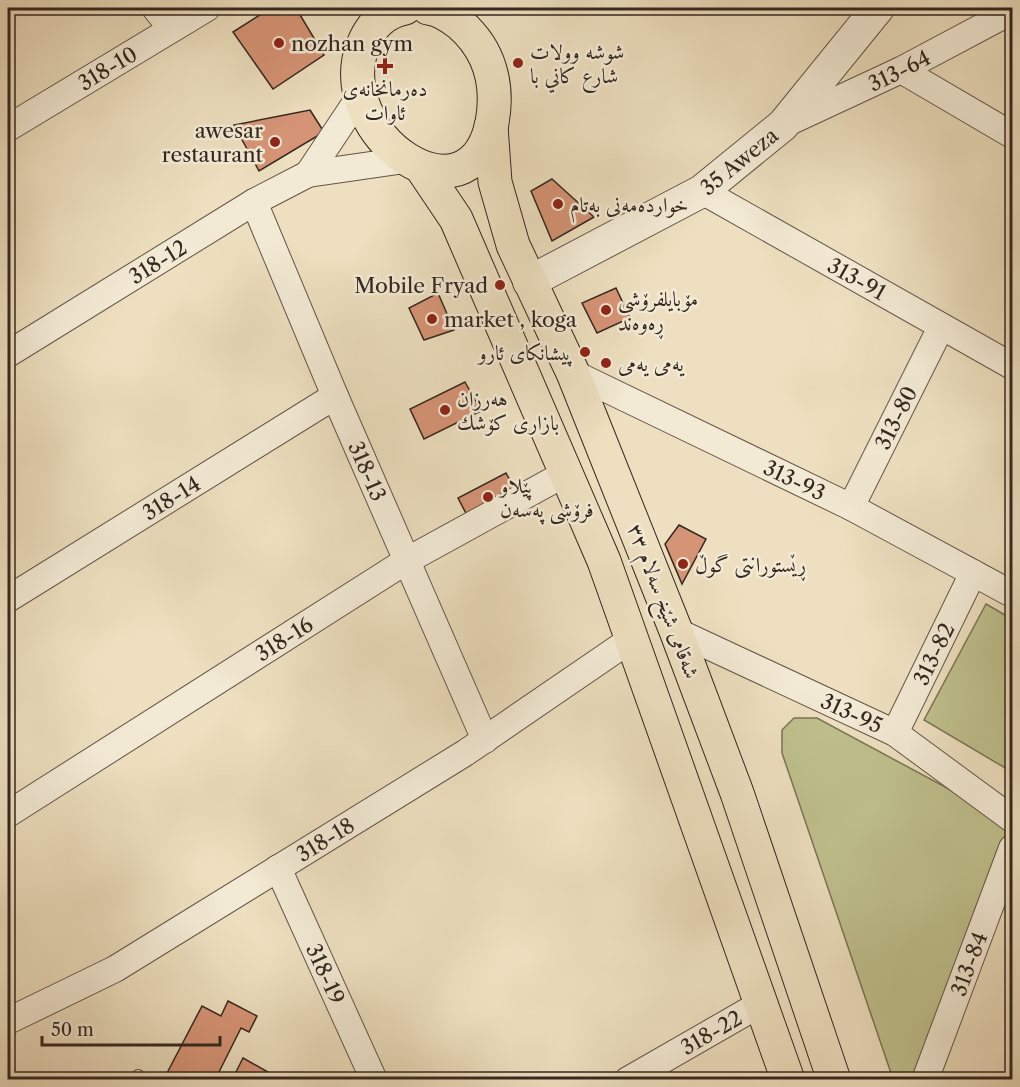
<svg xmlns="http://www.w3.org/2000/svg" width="1020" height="1087" font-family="'Libre Caslon Text',Amiri,serif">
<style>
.green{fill:#bfc08d;stroke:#7a7456;stroke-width:1.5}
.building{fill:#d69476;stroke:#342720;stroke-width:1.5}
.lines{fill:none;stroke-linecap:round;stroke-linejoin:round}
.service-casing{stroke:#625548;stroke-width:14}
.minor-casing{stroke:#625548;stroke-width:28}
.tertiary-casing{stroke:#625548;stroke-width:34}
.primary-casing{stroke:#342720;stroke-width:35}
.service{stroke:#f3ead5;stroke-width:12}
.minor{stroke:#f3ead5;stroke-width:26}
.tertiary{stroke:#f3ead5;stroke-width:32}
.primary{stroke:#eddfbf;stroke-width:33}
.poi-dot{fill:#8f2418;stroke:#f3ead5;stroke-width:2}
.labels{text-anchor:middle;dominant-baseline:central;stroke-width:5;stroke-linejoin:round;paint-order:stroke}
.poi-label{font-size:21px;fill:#342720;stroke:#f3ead5;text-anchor:start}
.street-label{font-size:21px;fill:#342720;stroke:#f3ead5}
</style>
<rect width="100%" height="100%" fill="#eddfbf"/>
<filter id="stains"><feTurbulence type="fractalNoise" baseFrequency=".00333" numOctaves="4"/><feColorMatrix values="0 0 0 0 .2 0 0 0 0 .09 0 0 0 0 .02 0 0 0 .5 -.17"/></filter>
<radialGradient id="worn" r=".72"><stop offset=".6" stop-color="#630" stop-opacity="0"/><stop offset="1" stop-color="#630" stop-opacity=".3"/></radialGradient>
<g class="green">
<path d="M986,604l26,15v153l-88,-52z"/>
<path d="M794,718h23l195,105v7l-94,249h-25l-111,-326v-23z"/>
</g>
<g class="building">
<path d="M271,8h25l28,47 -51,34 -40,-57z"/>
<path d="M310,110l14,22 -65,39 -25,-46z"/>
<path d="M552,179l42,38 -42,24 -21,-50z"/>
<path d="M616,288l14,30 -33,15 -15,-30z"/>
<path d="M438,293l16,37 -30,10 -15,-32z"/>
<path d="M465,382l16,29 -57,28 -14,-30z"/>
<path d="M506,473l12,22 -48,26 -12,-23z"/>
<path d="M679,525l27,14 -24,45 -17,-40z"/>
<path d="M228,1001l29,15 -8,16 -8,-4 -26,52h-40l-9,-5 36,-69 19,10z"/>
<path d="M243,1058l39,22h-50z"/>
</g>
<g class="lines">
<defs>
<path id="service" d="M138,1076l2,4"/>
<g id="minor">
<path d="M155,8l17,21"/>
<path d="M901,70l111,65"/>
<path id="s1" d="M785,124l116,-54 111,-59"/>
<path id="s2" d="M8,128l199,-120"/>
<path d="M308,174l52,-78"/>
<path id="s3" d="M702,191l310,175"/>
<path id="s4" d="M254,202l81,194 150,344"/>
<path id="s5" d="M8,354l246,-152 54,-28 97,-14"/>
<path id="s6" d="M573,373l278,134 161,87"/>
<path id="s7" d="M851,507l90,-180"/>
<path id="s8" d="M8,599l327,-203"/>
<path id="s9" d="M676,631l219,102 117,86"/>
<path id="s10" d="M895,733l78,-160"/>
<path id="s11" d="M8,814l398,-253 162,-89"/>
<path id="s12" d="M278,868l96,212"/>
<path id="s13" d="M8,1021l107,-52 350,-216 168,-115"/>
<path id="s14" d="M628,1080l134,-77"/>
<path id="s15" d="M925,1080l87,-232"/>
</g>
<g id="tertiary">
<path id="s16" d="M529,282l173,-91 81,-66 95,-117"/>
</g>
<g id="primary">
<path d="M405,8c-21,4 -34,17 -42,37 -34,91 106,186 129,78 7,-38 -2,-73 -32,-99 -9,-7 -20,-15 -32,-16"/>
<path d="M491,126l4,56 18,63 60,128 103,258 61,162 97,287"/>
<path d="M421,167l35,52 148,342 184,519"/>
</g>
</defs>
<use href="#service" class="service-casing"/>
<use href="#minor" class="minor-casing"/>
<use href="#tertiary" class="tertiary-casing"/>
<use href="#primary" class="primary-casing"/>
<use href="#service" class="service"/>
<use href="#minor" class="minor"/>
<use href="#tertiary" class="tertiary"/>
<use href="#primary" class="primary"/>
</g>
<g class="poi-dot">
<circle cx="279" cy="43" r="6"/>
<circle cx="518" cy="63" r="6"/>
<path d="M382 57h6v6h6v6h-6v6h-6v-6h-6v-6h6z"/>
<circle cx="275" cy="142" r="6"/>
<circle cx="558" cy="204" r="6"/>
<circle cx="500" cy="285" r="6"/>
<circle cx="606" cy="310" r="6"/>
<circle cx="432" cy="319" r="6"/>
<circle cx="585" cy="352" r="6"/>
<circle cx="606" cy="363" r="6"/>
<circle cx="445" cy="410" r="6"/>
<circle cx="488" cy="497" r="6"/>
<circle cx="683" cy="564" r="6"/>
</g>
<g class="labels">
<g class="poi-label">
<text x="291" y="43">nozhan gym</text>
<text x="530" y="51">شوشه وولات<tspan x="530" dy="24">شارع كاني با</tspan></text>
<text x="385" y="88" text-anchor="middle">دەرمانخانەی<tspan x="385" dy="24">ئاوات</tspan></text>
<text x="263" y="130" text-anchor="end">awesar<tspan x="263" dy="24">restaurant</tspan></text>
<text x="570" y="204">خواردەمەنی بەتام</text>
<text x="488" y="285" text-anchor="end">Mobile Fryad</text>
<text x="618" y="298">مۆبایلفرۆشی<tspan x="618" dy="24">ڕەوەند</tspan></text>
<text x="444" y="319">market , koga</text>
<text x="573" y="352" text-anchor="end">پیشانکای ئارو</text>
<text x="618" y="363">یەمی یەمی</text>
<text x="457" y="398">هەرزان<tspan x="457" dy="24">بازاری کۆشك</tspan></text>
<text x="500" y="485">پێلاو<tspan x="500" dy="24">فرۆشی پەسەن</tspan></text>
<text x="695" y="564">ڕێستورانتی گوڵ</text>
</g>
<g class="street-label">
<text stroke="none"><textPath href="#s2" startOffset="116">318-10</textPath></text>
<text stroke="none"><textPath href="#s1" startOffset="126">313-64</textPath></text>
<text stroke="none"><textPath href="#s16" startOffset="243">35 Aweza</textPath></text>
<text stroke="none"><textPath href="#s5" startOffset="176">318-12</textPath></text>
<text stroke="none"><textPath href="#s3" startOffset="178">313-91</textPath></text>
<text stroke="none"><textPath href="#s7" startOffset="100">313-80</textPath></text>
<text stroke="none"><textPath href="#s4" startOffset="292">318-13</textPath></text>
<text stroke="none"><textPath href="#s6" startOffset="246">313-93</textPath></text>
<text stroke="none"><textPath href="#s8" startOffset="192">318-14</textPath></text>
<text transform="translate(664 601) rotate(69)">شەقامی شێخ سەلام ٣٣</text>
<text stroke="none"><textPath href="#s11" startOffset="327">318-16</textPath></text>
<text stroke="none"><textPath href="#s10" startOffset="88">313-82</textPath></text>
<text stroke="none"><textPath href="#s9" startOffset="194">313-95</textPath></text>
<text stroke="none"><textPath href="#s13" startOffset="366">318-18</textPath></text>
<text stroke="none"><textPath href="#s15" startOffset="124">313-84</textPath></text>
<text stroke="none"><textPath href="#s12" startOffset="116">318-19</textPath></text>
<text stroke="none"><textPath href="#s14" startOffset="96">318-22</textPath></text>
</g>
</g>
<rect width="1020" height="1087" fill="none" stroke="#eddfbf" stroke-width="30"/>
<rect x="9" y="9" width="1002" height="1069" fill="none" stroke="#342720" stroke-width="3"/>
<rect x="15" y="15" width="990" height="1057" fill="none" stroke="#342720" stroke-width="1.5"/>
<path d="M42 1036v9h178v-9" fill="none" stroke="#342720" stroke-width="3"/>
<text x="51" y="1036" font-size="18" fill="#342720" stroke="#f3ead5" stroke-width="4.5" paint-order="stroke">50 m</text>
<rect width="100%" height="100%" filter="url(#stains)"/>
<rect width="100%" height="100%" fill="url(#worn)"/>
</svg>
